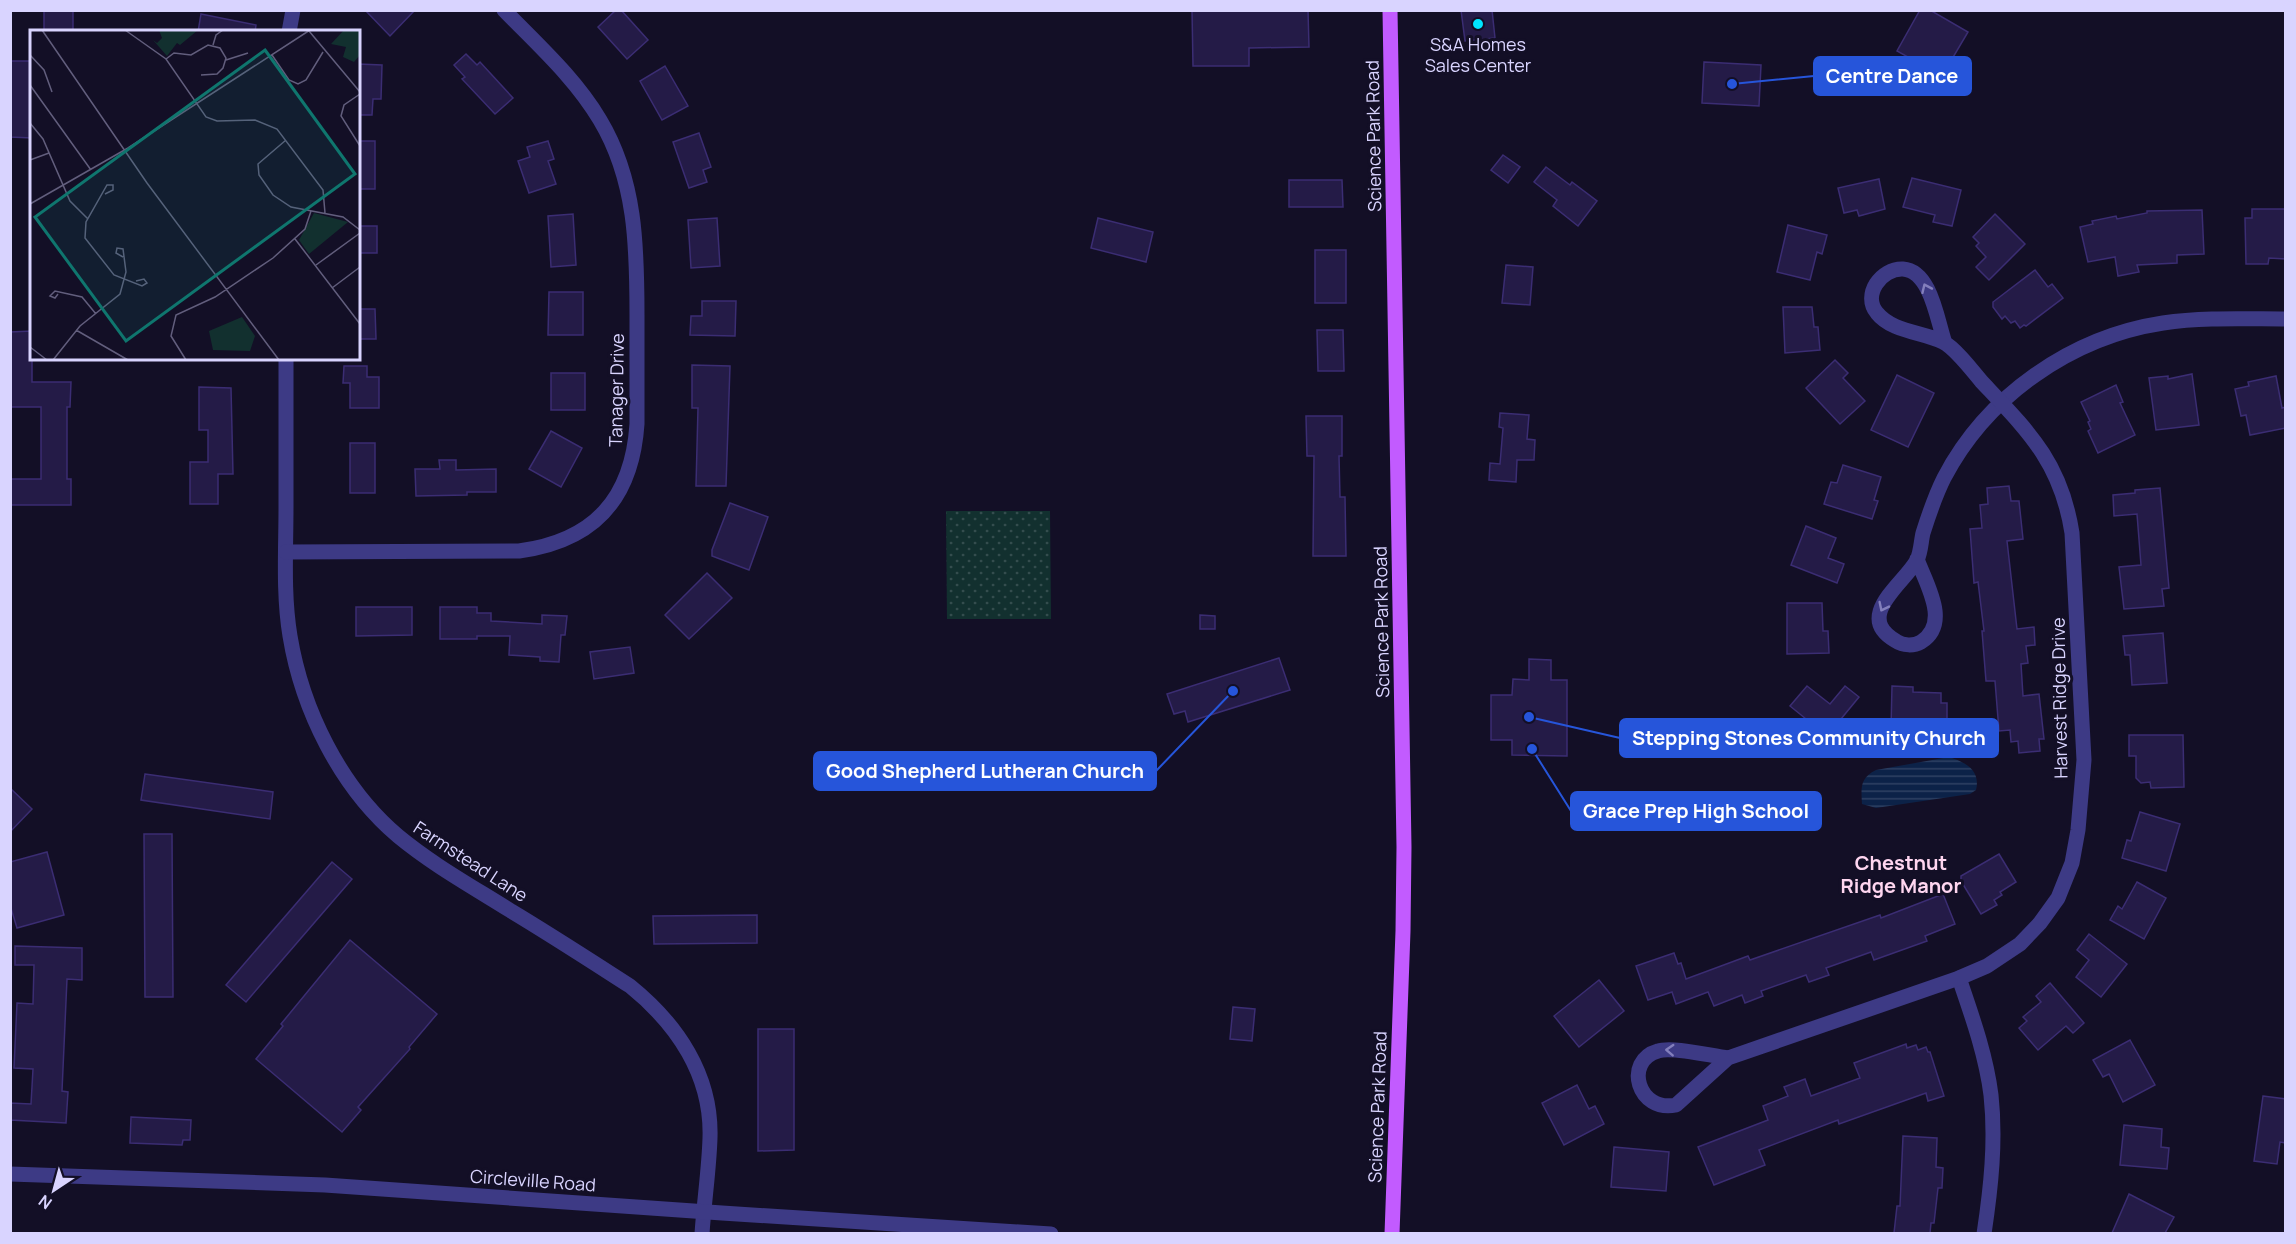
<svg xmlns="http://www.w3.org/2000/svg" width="2296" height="1244" font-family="Manrope,sans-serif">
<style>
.green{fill:url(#green-dots)}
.water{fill:url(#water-rules)}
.building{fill:#241b47;stroke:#3b2d73;stroke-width:1.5}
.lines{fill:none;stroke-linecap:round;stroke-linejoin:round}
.minor{stroke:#3d3a85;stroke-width:15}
.major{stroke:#c25bff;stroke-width:15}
.oneway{stroke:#837fbc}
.poi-dot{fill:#00e5ff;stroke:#130f26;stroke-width:2}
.labels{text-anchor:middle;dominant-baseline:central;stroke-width:6;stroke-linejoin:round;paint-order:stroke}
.poi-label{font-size:18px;fill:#d9d4ff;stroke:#130f26}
.street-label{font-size:18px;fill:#d9d4ff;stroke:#130f26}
.neighbourhood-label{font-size:20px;font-weight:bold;fill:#ffd6f0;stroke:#130f26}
.inset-road{fill:none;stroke:#625e7d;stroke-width:1.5}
.view{fill:#0f766e;fill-opacity:0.15;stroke:#0f766e;stroke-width:3}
.inset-edge{fill:none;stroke:#d9d4ff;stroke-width:3}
.leader{fill:none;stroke:#2655da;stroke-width:2}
.callout-dot{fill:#2655da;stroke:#130f26;stroke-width:2}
.callout{fill:#2655da;stroke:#2655da;stroke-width:2}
.callout-label{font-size:20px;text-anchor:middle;font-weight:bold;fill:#fff}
</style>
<defs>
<pattern id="green-dots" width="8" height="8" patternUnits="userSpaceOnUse" patternTransform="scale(1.5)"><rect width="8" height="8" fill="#12302f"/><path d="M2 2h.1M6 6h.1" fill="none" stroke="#344d4e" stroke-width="1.8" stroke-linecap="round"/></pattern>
<pattern id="water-rules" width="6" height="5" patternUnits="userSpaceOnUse" patternTransform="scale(1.5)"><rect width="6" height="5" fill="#0c2248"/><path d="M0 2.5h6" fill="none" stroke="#2f4163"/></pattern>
</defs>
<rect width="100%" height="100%" fill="#130f26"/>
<path class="green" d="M946,511h104l1,108h-104z"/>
<path class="water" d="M1949,757c16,5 32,13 27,33l-6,4 -94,14 -14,-4c-1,-17 -2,-26 14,-34z"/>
<g class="building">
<rect x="44" y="10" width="29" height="22"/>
<path d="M365,10h50l-25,26z"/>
<path d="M616,10h5l27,30 -21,19 -29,-32z"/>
<path d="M1192,10h116l1,37 -60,1v18h-56z"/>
<path d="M1461,10h31l3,28 -30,3z"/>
<path d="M1920,10h10l38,22 -26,44 -45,-25z"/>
<path d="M201,14l55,11 -1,7h-57z"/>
<path d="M466,54l11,11 3,-3 33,36 -18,16 -33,-35 3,-2 -11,-12z"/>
<path d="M10,61h22v77l-22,-1z"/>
<path d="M1704,62l57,3 -2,41 -57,-3z"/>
<path d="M358,64l24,1 -1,34h-8l-1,16h-14z"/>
<path d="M665,66l23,40 -26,14 -22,-39z"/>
<path d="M699,133l12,34 -8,3 4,12 -18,6 -16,-46z"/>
<rect x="358" y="141" width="17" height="48"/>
<path d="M548,141l6,18 -6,2 8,23 -27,9 -11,-32 12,-4 -3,-10z"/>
<path d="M1503,155l17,12 -12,16 -17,-13z"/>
<path d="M1546,167l24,18 2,-3 25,19 -19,25 -25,-20 4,-6 -23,-18z"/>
<path d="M1912,178l49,12 -9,36 -19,-4 2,-7 -32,-8z"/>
<path d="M1879,179l6,30 -26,7 -2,-6 -13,3 -6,-25z"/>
<path d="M1289,180h53l1,27h-54z"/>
<path d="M2252,209h34v50l-17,-1 -1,6h-22l-1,-46h7z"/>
<path d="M2202,210l2,44 -27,1v8l-40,2 2,7 -21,4 -3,-19 -27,5 -8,-35 13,-3 -1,-3 24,-5 1,3 30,-6v-2z"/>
<path d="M573,214l3,51 -25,2 -3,-51z"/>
<path d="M1995,214l30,30 -36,36 -13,-13 10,-10 -10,-11 3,-3 -6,-6z"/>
<path d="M717,218l3,48 -29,2 -3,-48z"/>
<path d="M1098,218l55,14 -7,30 -55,-14z"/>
<path d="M1788,225l39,10 -5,19 -5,-2 -7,28 -33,-8z"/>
<rect x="358" y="226" width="19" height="27"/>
<rect x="1315" y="250" width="31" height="53"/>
<path d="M1506,265l27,2 -3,38 -28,-2z"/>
<path d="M2035,270l13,17 4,-3 11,14 -37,28 -2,-1 -4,3 -5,-7 -4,2 -6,-7 -3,3 -9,-12v-5z"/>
<path d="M549,292h34v43h-35z"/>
<path d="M702,301h34l-1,35 -45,-1 1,-19h11z"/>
<path d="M1783,307h29l2,20h4l2,23 -35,3z"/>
<path d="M358,309h17l1,30h-18z"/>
<path d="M1317,330h26l1,41h-26z"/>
<path d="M32,331v51h39l-1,25h-3v72h4v26h-61v-26h31v-72h-31v-75z"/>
<path d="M1835,360l13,13 -5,5 22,23 -25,23 -34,-36z"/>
<path d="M692,365l38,1 -4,120h-30l2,-78h-6z"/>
<path d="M344,366h23v11h12v31h-29v-25h-7z"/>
<rect x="551" y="373" width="34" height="37"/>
<path d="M2192,374l7,51 -43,5 -7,-52 19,-2v3z"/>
<path d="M1897,375l37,18 -26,54 -37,-17z"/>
<path d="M2276,376l6,32 4,-1v21l-36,7 -4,-20 -5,1 -6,-27 14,-3 -1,-4z"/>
<path d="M2116,385l7,17 -3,1 15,32 -37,18 -10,-22 3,-2 -3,-7 2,-1 -9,-19z"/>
<path d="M199,387l32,1 2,86h-15v30h-28v-42h18v-32h-9z"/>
<path d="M1500,413l29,2 -2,24 8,1 -1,20h-17l-1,22 -27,-2 1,-17 10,1 3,-36 -4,-1z"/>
<path d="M1306,416h36v40h-3l1,41h5l1,59h-33l1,-100h-7z"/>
<path d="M551,431l31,17 -21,39 -32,-18z"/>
<rect x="350" y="443" width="25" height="50"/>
<path d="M439,460h17v10l40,-1v23h-29v3l-51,1 -1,-27h25z"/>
<path d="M1843,465l38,12 -7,23 4,1 -6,18 -48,-15 7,-22 6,1z"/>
<path d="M2009,486l2,15h8l4,38 -16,2 10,88 17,-2 1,18 -9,1 2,17 -7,1 2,32 16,-2 5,45h-5l1,12 -21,2 -1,-12 -7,1 -1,-12 -11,1 -4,-50h-9l-4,-50h2l-6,-49 -4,1 -4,-54 12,-1 -2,-23 8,-1 -1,-16z"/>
<path d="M2160,488l9,100 -7,1 2,17 -40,3 -5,-42 22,-2 -4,-51 -23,2 -1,-21 22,-2v-3z"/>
<path d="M730,503l38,14 -19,53 -37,-14v-6z"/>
<path d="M1806,526l30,12 -8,20 16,6 -7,19 -46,-18z"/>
<path d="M707,573l25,25 -43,41 -24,-24z"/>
<path d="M1787,603h35l1,28h5l1,22 -42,1z"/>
<path d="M356,607h56v28l-56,1z"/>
<path d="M440,607h37v6h14v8l51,3v-9l25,1 -2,19h-4l-2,27 -19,-1v-4l-31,-2 1,-19h-33v3h-37z"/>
<path d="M1200,615l15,1v13h-15z"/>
<path d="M2163,633l4,50 -35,2 -2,-30h-5l-2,-19z"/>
<path d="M630,647l4,26 -40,6 -4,-27z"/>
<path d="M1279,658l11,32 -102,32 -3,-11 -11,3 -7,-20z"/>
<path d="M1529,659l22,1v20h16v76l-55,-1v-15h-21v-45h21l1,-16 16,1z"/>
<path d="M1807,686l23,18 15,-18 14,11 -32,39 -37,-30z"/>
<path d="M1892,686l21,1v5l28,1v10h6v21l-30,-1v6h-26z"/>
<path d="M2129,735h54l1,52 -33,1 -1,-6 -9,1 -5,-5v-22h-7z"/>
<path d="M145,774l128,18 -3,27 -129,-19z"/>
<path d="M10,788l22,21 -22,23z"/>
<path d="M2140,812l40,12 -14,47 -44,-13 5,-18 4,1z"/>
<path d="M144,834h28l1,163h-28z"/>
<path d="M47,852l17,63 -47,13 -7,-23v-43z"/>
<path d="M1999,854l17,28 -16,10 2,3 -8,5 3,5 -16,9 -20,-33v-5z"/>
<path d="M332,862l20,17 -106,123 -20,-17z"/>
<path d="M2137,882l29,16 -22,41 -34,-19 8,-14 4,3z"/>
<path d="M1943,894l12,30 -30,12 2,5 -53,19 -3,-8 -45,16 3,7 -20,7 -3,-7 -45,16 2,5 -18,7 -3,-8 -28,11 -6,-14 -32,12 -4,-12 -24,8 -12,-34 38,-13 4,11 3,-1 5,16 62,-23 2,4 130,-45 1,3z"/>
<path d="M757,915v28l-103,1 -1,-28z"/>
<path d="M2089,934l38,30 -26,33 -25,-20 13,-17 -12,-10z"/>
<path d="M350,940l87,74 -28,33 1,2 -52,58 3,3 -19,22 -86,-73 27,-33 -2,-2z"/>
<path d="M15,946l67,2v32l-15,-1 -5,112 6,1 -2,31 -56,-3v-17l21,1 2,-35 -19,-1 3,-65 16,1 1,-39h-19z"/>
<path d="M1599,980l25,31 -45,36 -25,-31z"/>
<path d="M2050,983l34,40 -11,10 -7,-7 -28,24 -19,-22 8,-7 -4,-4 18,-15 -5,-6z"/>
<path d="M1233,1007l22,2 -3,32 -22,-2z"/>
<path d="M758,1029h36v121l-36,1z"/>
<path d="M2130,1040l25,45 -32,17 -14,-28 -6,3 -10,-17z"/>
<path d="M1906,1044l1,4 9,-3 2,5 8,-3 2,5h2l14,44 -16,5 -2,-8 -87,31 -1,-4 -79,30 6,15 -51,20 -16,-38 70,-27 -5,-14 25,-10 -4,-9 21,-8 6,17 49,-18 -6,-15z"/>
<path d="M1577,1085l12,24 6,-3 9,18 -40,21 -22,-42z"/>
<path d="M2263,1096l23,3v44l-6,-1 -3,22 -23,-3z"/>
<path d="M131,1117l60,3 -1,20h-7l-1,5 -52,-2z"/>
<path d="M2124,1125l38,4 -1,18 8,1 -2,21 -47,-4z"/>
<path d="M1903,1136l34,2 -1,29 7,1 -1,20h-4l-4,35h-3l-1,10h-36l3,-27h3z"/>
<path d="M1614,1147l55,5 -3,39 -55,-4z"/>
<path d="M2129,1194l45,23 -9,16h-53z"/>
</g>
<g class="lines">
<g class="minor">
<path d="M289,32l4,-22"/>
<path d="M286,358c0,50 0,100 0,150 0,42 -3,86 4,128 12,73 50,151 108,200 35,29 75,51 113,75 40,24 80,50 119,75 47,38 82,89 80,152 -1,32 -6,64 -8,96"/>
<path d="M286,552l233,-1c75,-10 113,-52 118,-127 0,-36 0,-73 0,-109 0,-68 -1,-135 -37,-195 -25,-42 -62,-75 -96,-110"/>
<path d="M1917,559c9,25 34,64 4,83 -7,4 -18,4 -25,-1 -43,-25 8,-57 21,-81 4,-8 4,-19 6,-27 6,-19 12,-37 21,-55 43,-82 127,-141 219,-155 40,-6 82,-4 123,-4"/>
<path d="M1959,978c13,38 27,77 32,117 5,46 0,92 -7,139"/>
<path d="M1728,1058c-17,-2 -56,-12 -70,-7 -35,10 -20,62 18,54l52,-47 231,-80 28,-12 33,-22 20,-21 18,-25 14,-35 6,-33 6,-70 -12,-227c-11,-71 -44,-102 -91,-152 -9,-11 -26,-33 -38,-39 -20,-10 -51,-10 -66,-29 -15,-18 4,-45 26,-44 28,2 34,51 42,74"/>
<path d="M10,1174l315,11 397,28 329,21"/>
</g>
<path class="major" d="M1390,10l14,837 -1,84 -11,303"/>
</g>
<defs><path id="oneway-chevron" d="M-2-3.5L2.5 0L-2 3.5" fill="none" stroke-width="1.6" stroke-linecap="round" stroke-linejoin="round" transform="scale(1.5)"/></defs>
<g class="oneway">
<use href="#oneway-chevron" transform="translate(1926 288) rotate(-114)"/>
<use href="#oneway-chevron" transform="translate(1883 607) rotate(116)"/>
<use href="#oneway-chevron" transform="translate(1670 1050) rotate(-177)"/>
</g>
<circle class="poi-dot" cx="1478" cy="24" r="6"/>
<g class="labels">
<g class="poi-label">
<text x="1478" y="44">S&amp;A Homes<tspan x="1478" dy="21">Sales Center</tspan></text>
</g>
<g class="street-label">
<text transform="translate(1373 136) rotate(-91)">Science Park Road</text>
<text transform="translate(616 390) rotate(-89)">Tanager Drive</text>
<text transform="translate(1381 622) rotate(-91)">Science Park Road</text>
<text transform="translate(2059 698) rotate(-91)">Harvest Ridge Drive</text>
<text transform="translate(471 861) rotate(33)">Farmstead Lane</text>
<text transform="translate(1377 1107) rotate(-88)">Science Park Road</text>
<text transform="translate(533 1180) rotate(4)">Circleville Road</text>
</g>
<g class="neighbourhood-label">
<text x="1901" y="862">Chestnut<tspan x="1901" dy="23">Ridge Manor</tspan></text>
</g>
</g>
<g transform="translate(30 30)">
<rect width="330" height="330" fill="#130f26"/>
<path d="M129,0h39l-18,15 -3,-2 -10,13 -14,-16 4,3 5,-5zM284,183l34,9 -39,32 -10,-14z" fill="#12302f"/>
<path d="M314,0h16v25l-6,7 -11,-5 3,-10 -15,-3z" fill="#12302f"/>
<path d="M212,287l13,19 -5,15 -37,-1 -4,-19z" fill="#12302f"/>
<path class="inset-road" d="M12,0l105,153 132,177M95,0l41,29 40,58 11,4 38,-1 22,9 46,61 2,23M279,1l51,61M183,15l3,-10 7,-5M0,25l14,15 8,22M242,25l17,25 9,4 8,-4 17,-28M136,29l8,-6 17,2 17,-10 12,3 6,10 -3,10 -6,6 -16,1M196,30l22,-7M0,55l61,85M330,64l-16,11 -3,11 19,30M0,93l13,16 27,62 18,18M256,110l-28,24 1,11 14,20 18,12 52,10 17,13M0,130l19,-7M75,164l8,-4v-5h-6l-21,37 -1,16 29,37 28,11 5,-3 -3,-4 -8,2M0,174l98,-56 182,-118M265,209l65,85M286,235l44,-32M302,258l28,-21M28,264l-3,4 -5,-2 5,-5 27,6 14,17M46,300l52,30M0,317l17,13M23,330l27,-34 40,-32 6,-22 -3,-23 -6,-1 -1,5 7,4M156,330l-15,-24 5,-21 39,-18 58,-39 32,-29 6,-18"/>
<path class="view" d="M235,20l90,124 -229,167 -91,-124z"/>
<rect width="330" height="330" class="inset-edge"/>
</g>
<path class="leader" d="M1732 84L1814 76M1529 717L1620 738M1233 691L1156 771M1532 749L1571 811"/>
<g class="callout-dot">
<circle cx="1732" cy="84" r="6"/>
<circle cx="1529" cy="717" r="6"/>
<circle cx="1233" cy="691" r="6"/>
<circle cx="1532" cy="749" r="6"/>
</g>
<g class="callout">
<rect x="1814" y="57" width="157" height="38" rx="6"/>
<rect x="1620" y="719" width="378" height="38" rx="6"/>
<rect x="814" y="752" width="342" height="38" rx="6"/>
<rect x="1571" y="792" width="250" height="38" rx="6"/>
</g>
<g class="callout-label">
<text x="1892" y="83">Centre Dance</text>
<text x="1809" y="745">Stepping Stones Community Church</text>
<text x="985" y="778">Good Shepherd Lutheran Church</text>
<text x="1696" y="818">Grace Prep High School</text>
</g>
<rect width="2296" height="1244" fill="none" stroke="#d9d4ff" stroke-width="24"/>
<g transform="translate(54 1190) rotate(216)" stroke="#130f26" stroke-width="4.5" paint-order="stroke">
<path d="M0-4.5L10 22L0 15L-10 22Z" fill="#d9d4ff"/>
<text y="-9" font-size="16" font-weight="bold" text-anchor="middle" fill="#d9d4ff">N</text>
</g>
</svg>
